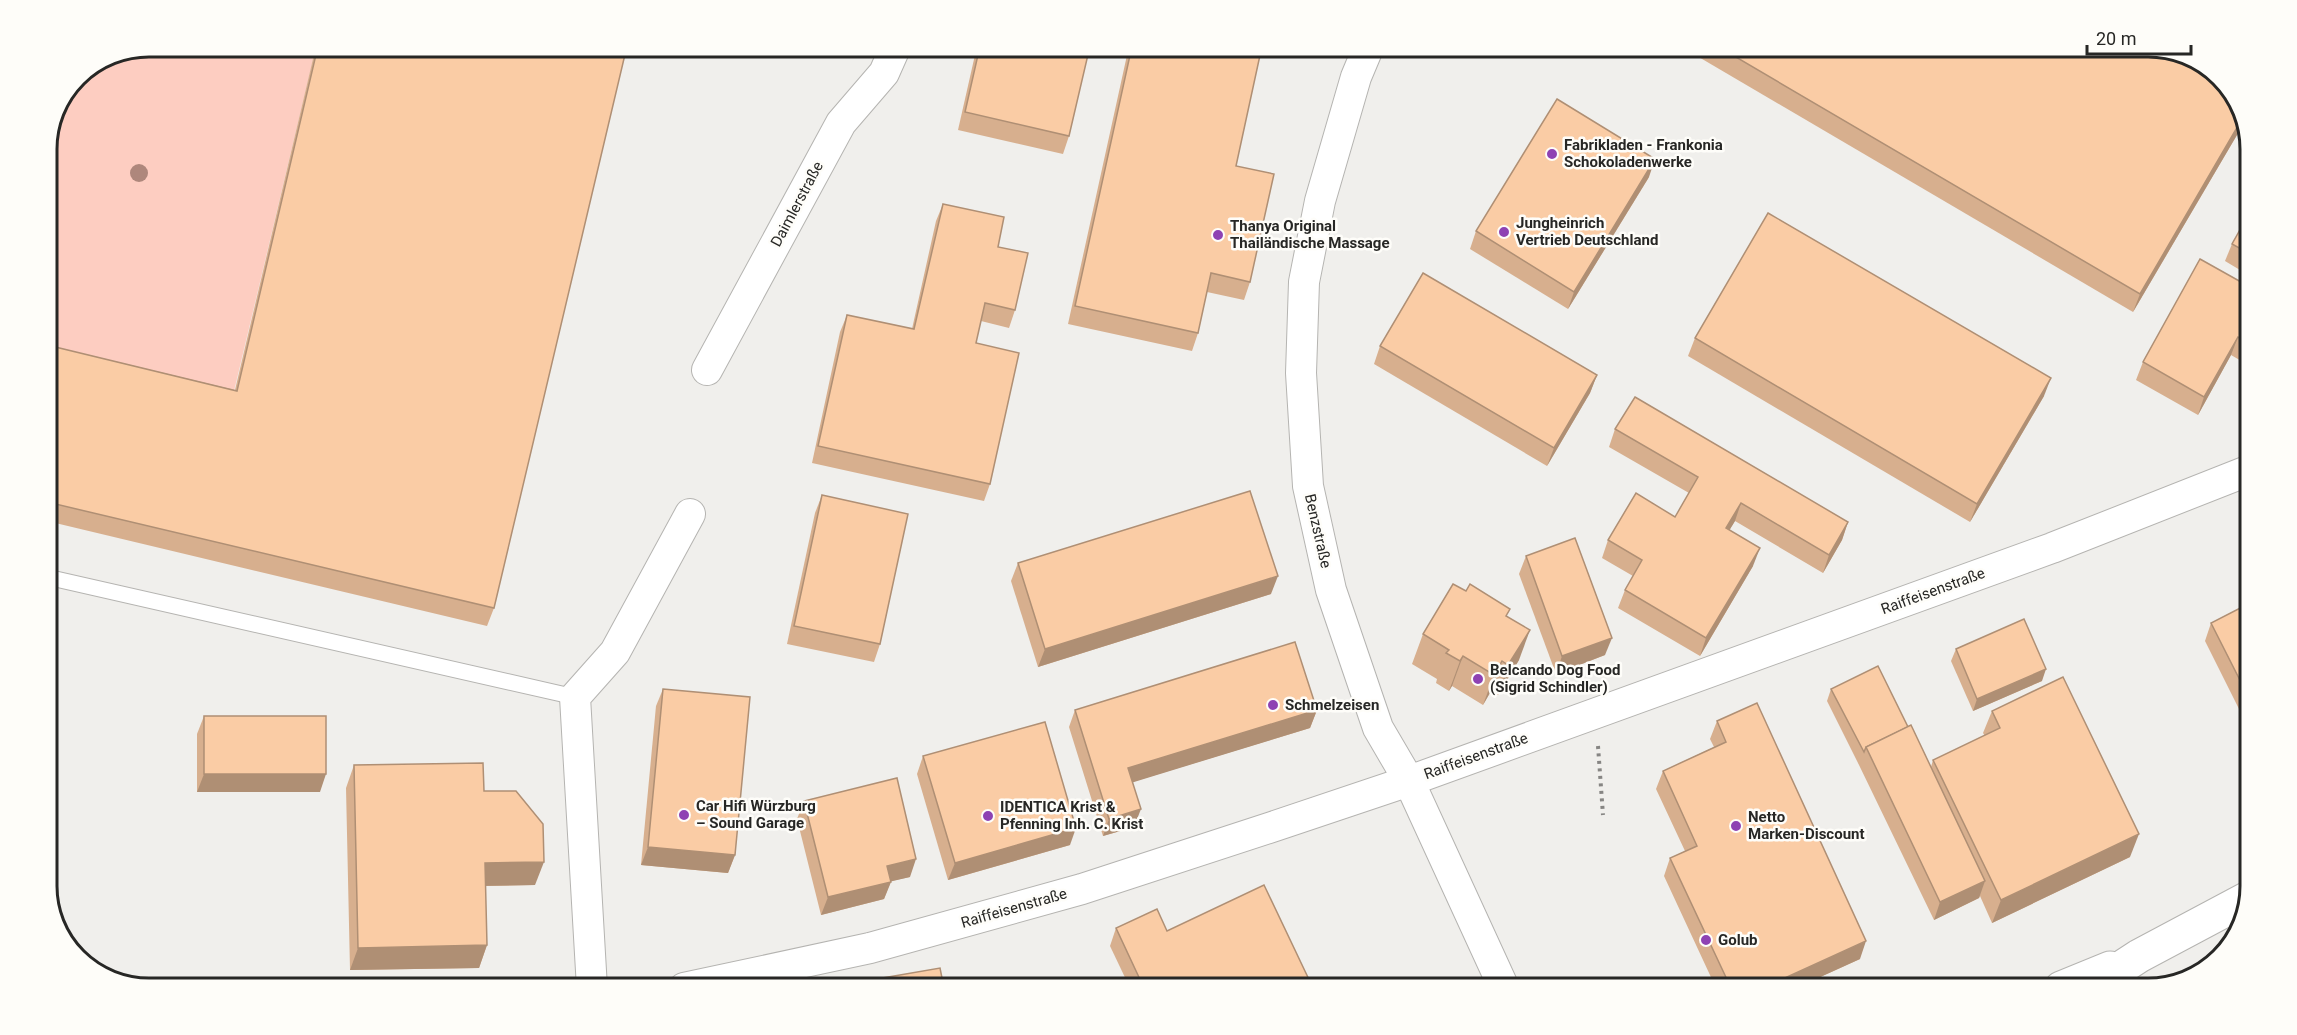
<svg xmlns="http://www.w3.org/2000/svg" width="2297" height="1035" font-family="Roboto,sans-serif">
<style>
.green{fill:#fdcdc1}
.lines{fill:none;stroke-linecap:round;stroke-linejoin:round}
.lane-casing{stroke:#b5b4b1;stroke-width:17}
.street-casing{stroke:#b5b4b1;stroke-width:32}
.secondary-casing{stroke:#b5b4b1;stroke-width:35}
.path{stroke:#868583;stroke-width:4;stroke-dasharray:3 4.5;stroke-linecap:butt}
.lane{stroke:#fff;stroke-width:15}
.street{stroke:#fff;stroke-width:30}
.secondary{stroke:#fff;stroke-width:33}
.tree{fill:#ae877c}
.wall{fill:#d7af8e}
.shaded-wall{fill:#af8f74}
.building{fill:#facca5;stroke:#af8f74;stroke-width:1.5}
.poi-dot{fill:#8e42b3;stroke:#fefdf9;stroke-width:2}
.labels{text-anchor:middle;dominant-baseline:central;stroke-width:5;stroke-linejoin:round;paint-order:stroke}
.poi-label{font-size:15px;font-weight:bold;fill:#272725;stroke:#fefdf9;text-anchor:start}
.street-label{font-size:15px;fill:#272725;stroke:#fefdf9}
.rim{fill:none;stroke:#272725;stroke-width:3}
</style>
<rect width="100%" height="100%" fill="#f0efec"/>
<path class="green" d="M149,46l167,1 -86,361 -183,-43v-222l30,-67 33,-22z"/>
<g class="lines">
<defs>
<path id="lane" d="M47,577l528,120"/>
<g id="street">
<path d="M1369,46l-13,31 -36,124 -16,81 -3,91 7,113 23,104 47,138 31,53 95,207"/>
<path d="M707,370l134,-247 43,-50 12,-27"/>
<path d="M592,988l-17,-291 40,-45 75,-138"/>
<path d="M684,988l186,-40 212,-59 190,-62 137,-46 643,-233 198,-78"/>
</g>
<g id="secondary">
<path d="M2061,988l49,-20"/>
<path d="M2090,988l49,-32 109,-58"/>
</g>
</defs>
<use href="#lane" class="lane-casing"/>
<use href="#street" class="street-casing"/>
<use href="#secondary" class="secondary-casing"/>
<path class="path" d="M1598,746l5,69"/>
<use href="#lane" class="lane"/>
<use href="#street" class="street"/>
<use href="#secondary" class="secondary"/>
</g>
<circle class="tree" cx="139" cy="173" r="9"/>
<g class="wall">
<path d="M316,46h311l-133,562 -7,18 -440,-105v-176l188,45z"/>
<path d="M977,46h113l-21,90 -6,18 -105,-24z"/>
<path d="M1129,46h133l-26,120 14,116 -6,18 -37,-8 -9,41 -6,18 -124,-27z"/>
<path d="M1680,46h468l85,46 11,31 -111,189z"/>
<path d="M1649,177l-81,132 -98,-60 6,-18z"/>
<path d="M943,204l55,43 17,63 -6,18 -28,-7 -5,22 14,141 -6,17 -172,-38 28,-131 7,-17 65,14 24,-108z"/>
<path d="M2250,212v64l-25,-15 7,-17z"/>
<path d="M2250,287v79l-19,-11 -33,60 -62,-35 7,-18z"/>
<path d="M1695,338l349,58 -74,126 -282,-166z"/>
<path d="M1380,346l217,29 -7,18 -43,73 -173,-102z"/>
<path d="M1615,429l233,93 -6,18 -19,33 -88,-52 -6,9 24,36 -53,90 -82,-48 7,-18 8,-14 -31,-18 6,-18 67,-23 14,-24 -80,-46z"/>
<path d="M822,495l58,149 -6,18 -87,-18 28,-131z"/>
<path d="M1526,556l79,99 -49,19 -37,-100z"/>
<path d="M1018,563l253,31 -233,73 -27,-86z"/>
<path d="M2250,603v128l-45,-90 6,-18z"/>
<path d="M1507,616l12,44 -21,35 -7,-4 -8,14 -31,-19 -3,5 -13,-8 1,-4 -25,-15 11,-30z"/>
<path d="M1956,649l86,32 -69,30 -22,-50z"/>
<path d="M663,689l72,166 -7,18 -87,-8 15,-159z"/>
<path d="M1831,689l77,38 23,40 2,-7 52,-24 -2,-3 9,-22 138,146 -138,66 -12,-27 -1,2 -45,22 -75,-155 -32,-64z"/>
<path d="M1075,710h242l-7,18 -178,54 2,45 -31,9 -34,-109z"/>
<path d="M204,716l116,76h-123v-58z"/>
<path d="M1717,721l143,238 -64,29h-80l-52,-112 6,-18 15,-7 -29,-62 7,-18 51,-24 -4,-8z"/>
<path d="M923,756l147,89 -122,35 -31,-106z"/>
<path d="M354,765l130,26 51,94 -50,1 2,59 -8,23 -129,2 -4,-182z"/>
<path d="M804,801l106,76 -19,4 -7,18 -63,16 -24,-96z"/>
<path d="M1116,928l51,3 146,57h-183l-20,-42z"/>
</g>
<g class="shaded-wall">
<path d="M2242,119l2,4 -111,189 7,-18z"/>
<path d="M1655,159l-6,18 -81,132 6,-17z"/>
<path d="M2238,337l-7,18 -33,60 6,-18z"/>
<path d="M1597,375l-7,18 -43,73 7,-18z"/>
<path d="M2051,378l-7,18 -74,126 7,-18z"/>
<path d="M1741,503l-6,18 -15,25 6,-18z"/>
<path d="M1848,522l-6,18 -19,33 6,-18z"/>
<path d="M1760,548l-7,18 -53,90 6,-18z"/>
<path d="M1278,576l-7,18 -233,73 7,-18z"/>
<path d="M1530,630l-11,30 -21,35 10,-30z"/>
<path d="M1612,638l-7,17 -49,19 6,-18z"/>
<path d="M1463,656l-11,30 -3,5 11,-30z"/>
<path d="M1502,661l-11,30 -8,14 11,-30z"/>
<path d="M2046,669l-4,12 -69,30 4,-12z"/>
<path d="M1317,710l-7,18 -189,58 7,-18z"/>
<path d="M204,774h122l-6,18h-123z"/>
<path d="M1141,809l-7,18 -31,9 6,-17z"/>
<path d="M1076,828l-6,17 -122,35 7,-17z"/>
<path d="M2139,834l-9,23 -138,66 9,-23z"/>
<path d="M648,847l87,8 -7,18 -87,-8z"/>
<path d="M916,859l-6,18 -30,7 7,-18z"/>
<path d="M544,862l-9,23 -59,1 9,-23z"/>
<path d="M1985,881l-6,17 -45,22 6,-18z"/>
<path d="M891,882l-7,17 -63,16 7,-18z"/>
<path d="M1866,941l-6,18 -64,29h-33z"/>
<path d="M487,945l-8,23 -129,2 8,-22z"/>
</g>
<g class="building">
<path d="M318,46h309l-133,562 -447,-106v-157l190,46z"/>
<path d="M980,46h110l-21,90 -104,-24z"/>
<path d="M1132,46h130l-26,120 38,8 -24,108 -39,-9 -13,60 -123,-27z"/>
<path d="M1717,46h431l39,8 46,38 9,27 -102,175z"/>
<path d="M1557,99l98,60 -81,133 -98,-61z"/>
<path d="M943,204l61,13 -6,30 30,6 -13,57 -30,-7 -9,40 43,10 -29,131 -172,-38 29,-131 67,14z"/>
<path d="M2250,212v42l-18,-10z"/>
<path d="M1768,213l283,165 -74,126 -282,-166z"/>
<path d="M2200,259l50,28v57l-12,-7 -34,60 -61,-35z"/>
<path d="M1423,273l174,102 -43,73 -174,-102z"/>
<path d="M1635,397l213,125 -19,33 -88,-52 -15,25 34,20 -54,90 -81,-48 17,-30 -34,-20 28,-47 39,24 23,-40 -83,-48z"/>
<path d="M1250,491l28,85 -233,73 -27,-86z"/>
<path d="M822,495l86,19 -28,130 -86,-18z"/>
<path d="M1575,538l37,100 -50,18 -36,-100z"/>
<path d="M1453,584l13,7 4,-7 40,25 -4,7 24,14 -22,35 -6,-4 -8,14 -31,-19 -3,5 -14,-8 3,-3 -26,-16z"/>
<path d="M2250,603v97l-39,-77z"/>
<path d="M2024,619l22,50 -69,30 -21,-50z"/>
<path d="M1295,642l22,68 -189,58 13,41 -32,10 -34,-109z"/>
<path d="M1878,666l30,61 -42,20 -2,5 -33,-63z"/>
<path d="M2063,677l76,157 -138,66 -68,-140 67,-32 -8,-17z"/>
<path d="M663,689l87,8 -15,158 -87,-8z"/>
<path d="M1757,703l109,238 -103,47h-32l-61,-130 27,-12 -34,-75 63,-29 -9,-21z"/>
<rect x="204" y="716" width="122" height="58"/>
<path d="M1045,722l31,106 -121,35 -32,-107z"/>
<path d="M1911,725l74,156 -45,21 -74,-155z"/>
<path d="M483,763l1,28h32l27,33 1,38 -59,1 2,82 -129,3 -4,-183z"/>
<path d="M897,778l19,81 -29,7 4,16 -63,15 -24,-96z"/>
<path d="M1264,885l49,103h-169l-28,-60 41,-19 10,22z"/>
<path d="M940,968l4,20h-96v-4z"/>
</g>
<g class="poi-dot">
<circle cx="1552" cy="154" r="6"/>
<circle cx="1504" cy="232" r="6"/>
<circle cx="1218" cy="235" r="6"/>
<circle cx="1478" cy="679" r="6"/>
<circle cx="1273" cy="705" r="6"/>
<circle cx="684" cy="815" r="6"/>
<circle cx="988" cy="816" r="6"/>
<circle cx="1736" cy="826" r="6"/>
<circle cx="1706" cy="940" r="6"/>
</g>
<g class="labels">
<g class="poi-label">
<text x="1564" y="145">Fabrikladen - Frankonia<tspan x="1564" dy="17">Schokoladenwerke</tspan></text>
<text x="1516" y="223">Jungheinrich<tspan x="1516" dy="17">Vertrieb Deutschland</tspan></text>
<text x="1230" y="226">Thanya Original<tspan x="1230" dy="17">Thailändische Massage</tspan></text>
<text x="1490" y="670">Belcando Dog Food<tspan x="1490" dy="17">(Sigrid Schindler)</tspan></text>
<text x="1285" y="705">Schmelzeisen</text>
<text x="696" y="806">Car Hifi Würzburg<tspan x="696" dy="17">– Sound Garage</tspan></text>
<text x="1000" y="807">IDENTICA Krist &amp;<tspan x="1000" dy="17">Pfenning Inh. C. Krist</tspan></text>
<text x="1748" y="817">Netto<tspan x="1748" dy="17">Marken-Discount</tspan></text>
<text x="1718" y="940">Golub</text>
</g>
<g class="street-label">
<text transform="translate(797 204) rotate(-62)">Daimlerstraße</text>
<text transform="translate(1318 531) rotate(77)">Benzstraße</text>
<text transform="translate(1933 591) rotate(-20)">Raiffeisenstraße</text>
<text transform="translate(1476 756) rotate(-20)">Raiffeisenstraße</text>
<text transform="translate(1014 908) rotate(-16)">Raiffeisenstraße</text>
</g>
</g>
<path d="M0 0H2297V1035H0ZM149 57H2148A92 92 0 0 1 2240 149V886A92 92 0 0 1 2148 978H149A92 92 0 0 1 57 886V149A92 92 0 0 1 149 57Z" fill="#fefdf9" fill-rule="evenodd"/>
<path class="rim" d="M149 57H2148A92 92 0 0 1 2240 149V886A92 92 0 0 1 2148 978H149A92 92 0 0 1 57 886V149A92 92 0 0 1 149 57Z"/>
<path d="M2087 45v9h104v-9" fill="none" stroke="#272725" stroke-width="3"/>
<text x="2096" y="45" font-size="18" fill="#272725" stroke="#fefdf9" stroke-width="4.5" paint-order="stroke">20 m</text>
</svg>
